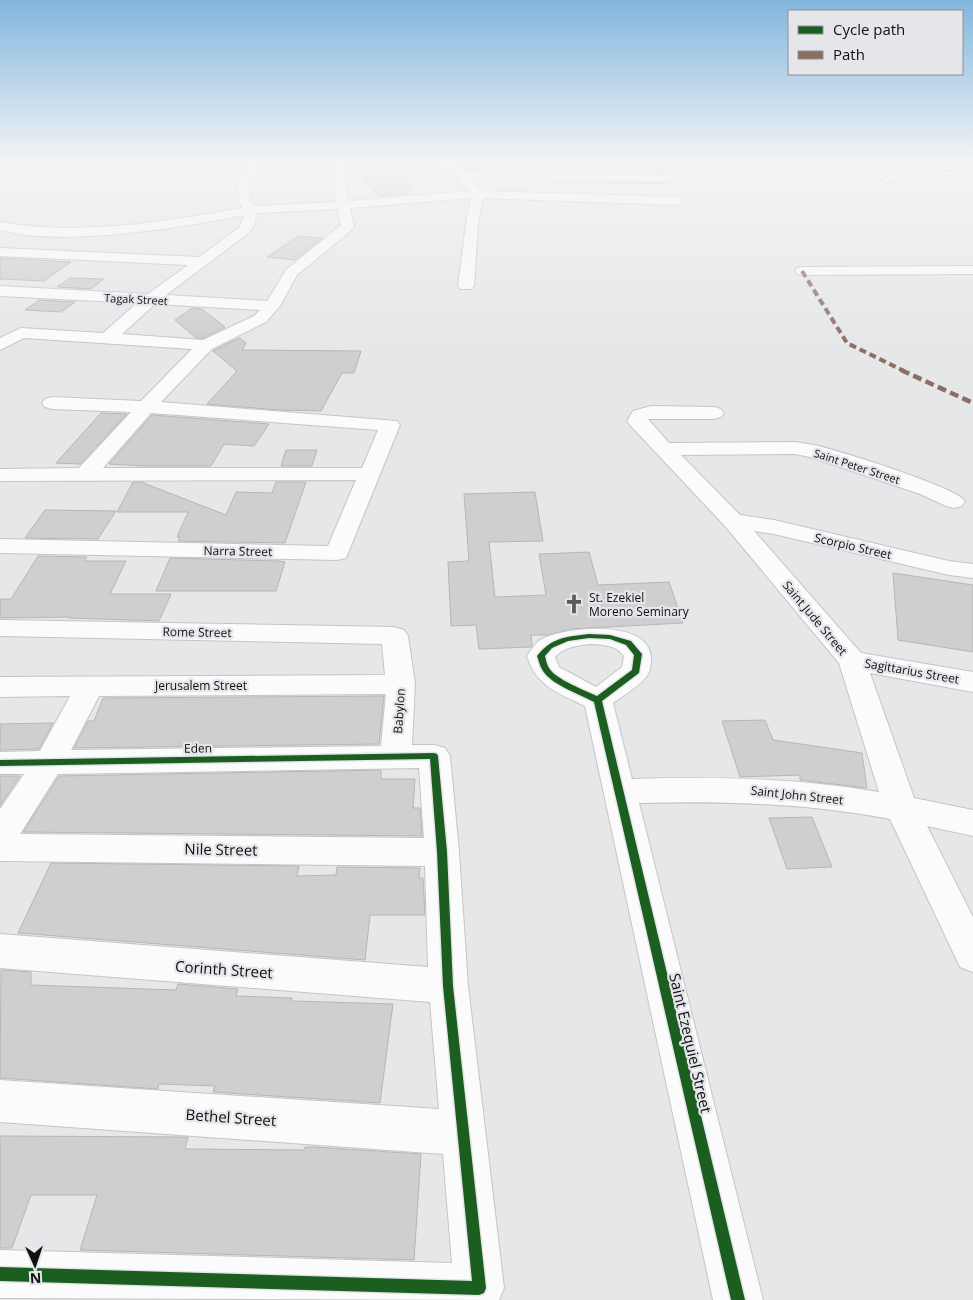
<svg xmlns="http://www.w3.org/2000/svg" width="973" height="1300" font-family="'Open Sans',sans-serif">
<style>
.building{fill:#cfcfd0;stroke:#b6b6b6}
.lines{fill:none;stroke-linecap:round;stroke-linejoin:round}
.lane-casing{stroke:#c4c5c6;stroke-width:2}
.street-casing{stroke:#c4c5c6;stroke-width:2}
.lane{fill:#fbfbfc;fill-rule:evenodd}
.street{fill:#fbfbfc;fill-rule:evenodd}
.quiet-far1{stroke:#8d6e63;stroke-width:4;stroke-dasharray:7 4;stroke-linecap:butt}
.quiet{stroke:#8d6e63;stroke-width:4.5;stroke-dasharray:9 4.5;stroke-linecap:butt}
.cycleway-casing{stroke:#e4e6ea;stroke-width:3}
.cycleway{fill:#1b5e20;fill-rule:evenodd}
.labels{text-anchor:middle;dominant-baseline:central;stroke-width:4.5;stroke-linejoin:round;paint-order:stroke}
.far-street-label{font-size:11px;fill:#0f1011;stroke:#e4e6ea}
.street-label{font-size:12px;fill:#0f1011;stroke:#e4e6ea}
.poi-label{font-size:12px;fill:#0f1011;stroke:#e4e6ea;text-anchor:start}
.near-street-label{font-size:15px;fill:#0f1011;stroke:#e4e6ea}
</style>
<rect width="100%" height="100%" fill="#e5e7e9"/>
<g class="building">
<path d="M455,161h25l-3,8h-13z"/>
<path d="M598,164l69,5v5l-67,-2z"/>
<path d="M399,165l13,23 -8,1 4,5 -24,2 -6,-1 -24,-27z"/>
<path d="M603,182l63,1v1h-63z"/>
<path d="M299,236l23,2 -27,22 -28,-3z"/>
<path d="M0,258l22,1 49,3 -27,19 -44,-2z"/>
<path d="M70,278l34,1 -13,10 -34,-2z"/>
<path d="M39,300l36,2 -14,10 -36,-2z"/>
<path d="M192,308l10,1 23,18 -22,11h-7l-21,-18z"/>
<path d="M239,338l7,5 -4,7 119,1 -7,22h-12l-21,38 -43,-1 -71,-6 30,-33 -24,-20z"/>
<path d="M101,413l26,1 -47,50 -24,-1z"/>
<path d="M152,415l117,9 -15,22 -30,-2 -13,22h-69l-33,-2z"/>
<path d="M286,450h31l-5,16h-31z"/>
<path d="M133,482h8l85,33 10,-23 36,1 4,-11h30l-21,61 -107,-2 2,-4h-3l11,-25h-71z"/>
<path d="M535,492l8,49 -54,1 6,55 51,-2 -7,-41 50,-2 9,33 71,-3 14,41 -113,6 -21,6h-18l1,10 -1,2 -52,2 -3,-24 -25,1 -3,-64 21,-1 -5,-67z"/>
<path d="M45,510l71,1 -18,28 -73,-1z"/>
<path d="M38,556l49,1 -3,4h42l-16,33h61l-12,27 -90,-3 1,-1 -70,1v-19h11z"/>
<path d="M170,558l109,3 6,1 -9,29h-120z"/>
<path d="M893,573l80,12v67l-75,-12z"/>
<path d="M384,696l-5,48 -305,4 14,-27h6l9,-23z"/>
<path d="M765,720l8,20 89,13 5,35 -67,-8v-5l-60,2 -18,-56z"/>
<path d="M53,723l-14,26 -39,1v-26z"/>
<path d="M381,770v9h34l-2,29h7l2,28 -399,-4 36,-56z"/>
<path d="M0,776h20l-20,30z"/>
<path d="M812,817l20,50 -45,2 -18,-51z"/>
<path d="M51,863l248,3 -2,10 39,-1 1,-8 83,1 -1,10h4l2,37h-55l-5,45 -347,-27z"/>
<path d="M1,970l30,2v13l145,5 2,-6 60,5 -2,7 56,2v3l101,3 -13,99 -167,-11 2,-6 -56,-2 -1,5 -158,-11z"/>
<path d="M0,1136l179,1h9l-3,12 119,1 1,-3h10l106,7 -7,106 -334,-10 17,-55h-66l-19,53h-12z"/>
</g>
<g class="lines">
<defs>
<path id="lane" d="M934,170l39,4v4c-36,-5 -63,-9 -96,10l-5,-1c18,-14 40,-17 62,-17z"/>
<g id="street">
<path d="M252,161h12c-14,16 -20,24 -10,45l82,-4 -2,-25 4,-16h10l-3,16 3,24 121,-10 -13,-15 -18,-15h12l13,10 207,5 6,3 -2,2 -205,-3 12,13 197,6 6,4 -6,4 -195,-7 -5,26 -4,62 -3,3h-10l-3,-3 8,-62 5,-26 -121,10 4,18 -1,3 -56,46 -17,31 -14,16 -54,27 -51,53 236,19 3,4 -54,133 -9,2 -337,-7v-14l328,7 28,-66 -356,1v-12l79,-1 52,-56 -79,-3 -7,-2 -3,-4 3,-4 7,-2 89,4 51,-52 -168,-11 -24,12v-12l21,-10 82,5 34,-30 -137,-7v-10l148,8 40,-29 -188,-9v-8l199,9 41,-30 4,-12c-66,13 -142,25 -210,21 -11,-1 -23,-4 -34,-6v-8c80,14 163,0 242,-14 -7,-18 -5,-33 10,-47zM337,209l4,16 -55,45 -19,31 -101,-6 84,-63 5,-9 1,-10zM155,304l105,6 -6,6 -51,24 -81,-6zM151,413l227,17 -16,38h-259z"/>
<path d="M973,266v8l-171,1 -5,-1 -2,-3 2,-3 5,-1z"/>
<path d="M651,406l63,1 7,2 3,4 -3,4 -7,2h-66l21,24 126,-1 19,3c23,5 142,42 151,56l-3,5 -8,2 -8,-2 -26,-12 -110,-37 -15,-3 -114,1 59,60 34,5 175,41 24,3v14l-24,-3 -175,-41 -20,-3 107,122 112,19v20l-103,-19 44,125 59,12v26l-46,-10 46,91v55l-13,-5 -70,-148c-84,-16 -167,-18 -251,-16l124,497h-50l-128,-594c-27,-13 -49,-20 -58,-50 4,-6 9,-14 15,-17 26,-13 114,-21 109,24 -1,5 -1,10 -5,14 -8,10 -22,18 -33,26l19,76c84,-3 165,-1 247,13l-40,-129 -114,-137 -95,-101 -3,-4 6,-10zM589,644c13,1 26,0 35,12l-2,11 -26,20 -37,-20 -4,-10c9,-10 21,-11 34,-13z"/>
<path d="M0,620l394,7 10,3 4,6 7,48 -3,61h22l11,3 5,8 9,96 9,134 36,302 -5,12 -499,-2v-48l452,13 -9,-109 -443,-32v-42l439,29 -9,-107 -430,-34v-34l428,33 -3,-101 -425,-5v-52l24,-35h-24v-22l40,-1 30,-55 -70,1v-20l385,-2 -3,-31 -382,-8zM386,694l-5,52 -310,4 28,-54zM419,768l5,70 -404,-4 38,-60z"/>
</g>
</defs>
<use href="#lane" class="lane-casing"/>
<use href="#street" class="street-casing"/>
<use href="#lane" class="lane"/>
<use href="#street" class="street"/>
<path class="quiet-far1" d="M802,271l45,72 57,28"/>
<path class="quiet" d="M901,370l72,33"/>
<defs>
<g id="cycleway">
<path d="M589,634l21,1 21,6 11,13 -3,19 -37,28 143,599h-14l-137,-598c-15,-8 -42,-17 -51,-31 -3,-4 -4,-10 -6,-15 15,-19 29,-19 52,-22zM589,638l21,1 16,6 8,10 -2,15 -35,26c-11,-5 -42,-17 -48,-28 -2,-3 -3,-8 -4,-12l7,-8 16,-7z"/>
<path d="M434,753l3,1 1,2 9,96 6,134 33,302 -2,5 -5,2 -479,-14v-14l472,14 -29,-295 -6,-134 -7,-93 -430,7v-6z"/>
</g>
</defs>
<use href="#cycleway" class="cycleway-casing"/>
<use href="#cycleway" class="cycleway"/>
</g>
<linearGradient id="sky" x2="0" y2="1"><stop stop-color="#82b6dd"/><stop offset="0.47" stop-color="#f3f4f5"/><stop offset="1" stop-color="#f3f4f5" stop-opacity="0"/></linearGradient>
<rect width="973" height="343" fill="url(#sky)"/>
<defs>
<symbol id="church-bare" viewBox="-9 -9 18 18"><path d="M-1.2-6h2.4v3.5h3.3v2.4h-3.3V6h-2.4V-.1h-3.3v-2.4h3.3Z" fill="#5a5b5d" stroke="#e4e6ea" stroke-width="2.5" paint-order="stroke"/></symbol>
</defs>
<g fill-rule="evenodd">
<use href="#church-bare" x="560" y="590" width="28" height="28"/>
</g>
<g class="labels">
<g class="far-street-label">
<text transform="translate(136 299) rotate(3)">Tagak Street</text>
<text transform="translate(857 466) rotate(18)">Saint Peter Street</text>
</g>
<g class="street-label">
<text transform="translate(853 546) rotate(13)">Scorpio Street</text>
<text transform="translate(238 551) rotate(1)">Narra Street</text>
<text transform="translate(815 618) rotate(50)">Saint Jude Street</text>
<text transform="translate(197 632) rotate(1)">Rome Street</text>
<text transform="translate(912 671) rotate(10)">Sagittarius Street</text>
<text x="201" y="685">Jerusalem Street</text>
<text transform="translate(399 711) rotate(-86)">Babylon</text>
<text transform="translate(198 748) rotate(-1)">Eden</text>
<text transform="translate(797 795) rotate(6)">Saint John Street</text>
</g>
<g class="poi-label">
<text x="589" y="597">St. Ezekiel<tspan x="589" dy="14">Moreno Seminary</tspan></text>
</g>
<g class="near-street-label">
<text transform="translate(221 849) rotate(1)">Nile Street</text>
<text transform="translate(224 969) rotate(4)">Corinth Street</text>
<text transform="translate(691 1043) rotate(77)">Saint Ezequiel Street</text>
<text transform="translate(231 1117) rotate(4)">Bethel Street</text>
</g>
</g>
<rect x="788" y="10" width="175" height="65" fill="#e4e6ea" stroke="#8f9093"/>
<rect x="798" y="26" width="25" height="8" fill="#1b5e20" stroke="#8f9093"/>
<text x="833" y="35" font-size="15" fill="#0f1011">Cycle path</text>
<rect x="798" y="51" width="25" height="8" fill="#8d6e63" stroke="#8f9093"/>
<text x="833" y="60" font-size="15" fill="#0f1011">Path</text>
<g transform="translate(35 1265) rotate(177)" stroke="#e4e6ea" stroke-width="4" paint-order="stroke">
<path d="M0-4L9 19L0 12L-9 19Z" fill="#0f1011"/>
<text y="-8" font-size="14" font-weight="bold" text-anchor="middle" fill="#0f1011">N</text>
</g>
</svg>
